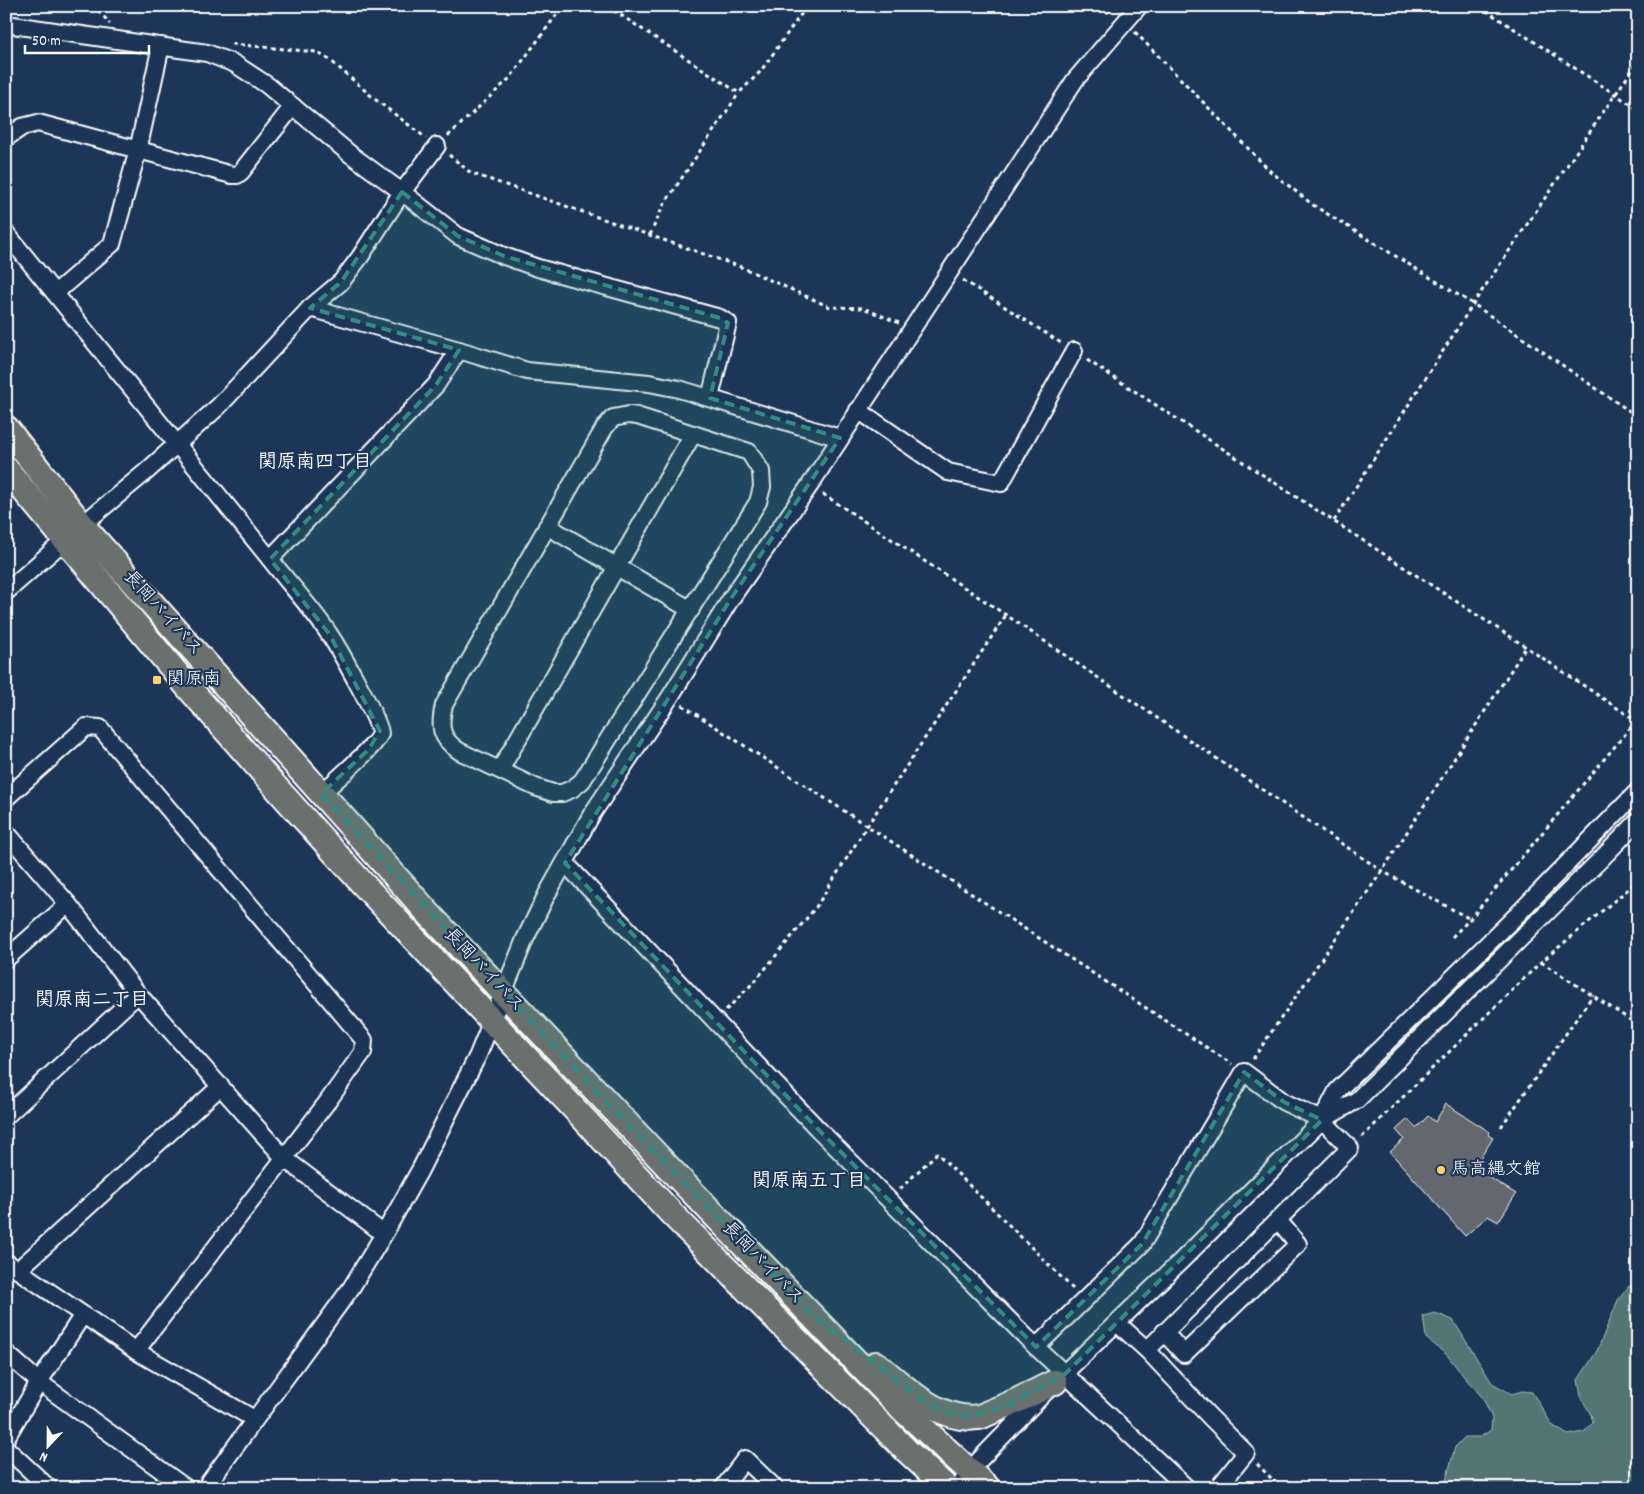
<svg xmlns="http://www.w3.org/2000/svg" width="1644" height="1494" font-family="Dekko,'Klee One',sans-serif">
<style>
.green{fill:#547474;stroke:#aababa}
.building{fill:#64686e;stroke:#fff}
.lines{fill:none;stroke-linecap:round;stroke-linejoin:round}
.minor-casing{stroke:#fff;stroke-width:20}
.highway-casing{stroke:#fff;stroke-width:28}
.path{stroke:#fff;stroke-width:3;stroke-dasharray:4 4;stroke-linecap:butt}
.minor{stroke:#1d3557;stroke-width:16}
.highway{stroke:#6b706d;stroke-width:24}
.marked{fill:#338b84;fill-opacity:0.2;stroke:#338b84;stroke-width:4;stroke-dasharray:10 6;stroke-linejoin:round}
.poi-dot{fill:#ffd166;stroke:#1d3557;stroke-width:2}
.labels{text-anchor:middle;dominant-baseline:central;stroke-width:4.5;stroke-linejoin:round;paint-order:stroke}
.street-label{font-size:18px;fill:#fff;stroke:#1d3557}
.poi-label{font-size:18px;fill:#fff;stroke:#1d3557;text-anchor:start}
.neighbourhood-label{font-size:19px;font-weight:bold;fill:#fff;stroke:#1d3557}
</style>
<rect width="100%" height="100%" fill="#1d3557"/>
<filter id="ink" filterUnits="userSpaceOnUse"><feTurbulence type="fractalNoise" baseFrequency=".02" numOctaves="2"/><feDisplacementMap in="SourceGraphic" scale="10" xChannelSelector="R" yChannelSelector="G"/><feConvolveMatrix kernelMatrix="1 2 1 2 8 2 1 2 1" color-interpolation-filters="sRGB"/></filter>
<g filter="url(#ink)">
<path class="green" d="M1629,1286l9,1v201h-197l5,-8 9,-33 10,-10h15l11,-7 1,-12 -9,-20 -18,-20 -18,-23 -21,-17 -3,-22 12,-3 18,7 39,63 20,11 10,-3 10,1 20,33 16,10 16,-3 9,-10 -2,-7 -10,-18 -3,-17 19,-29 21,-51z"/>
<path class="building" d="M1446,1104l44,28 -2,3 5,3 -19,30 42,26 -18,28 -10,-6 -23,20 -75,-84 14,-13 -8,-9 12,-11 8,9 12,-12 7,6z"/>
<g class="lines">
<defs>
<g id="minor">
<path d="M6,24l201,29 28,11 32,21 83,69 52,38 56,44 46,20 34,12 182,50 8,5 -18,75"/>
<path d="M6,138l16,-11 16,-4 194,52h5l4,-3 52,-66"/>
<path d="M6,233l264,326 166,-174 23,-35"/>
<path d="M55,293l57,-49 26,-94 23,-104"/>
<path d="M310,308l149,42 68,21 122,12 30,6 161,49"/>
<path d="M858,410l90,62 53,11 73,-132"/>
<path d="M629,415l8,1 112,36 12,19 1,16 -4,15 -176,279 -10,8 -10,4h-9l-18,-6 -76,-36c-19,-13 -20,-24 -15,-46l161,-278 8,-9z"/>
<path d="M547,526l144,84"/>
<path d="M270,559c19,25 42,49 59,75 9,13 52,89 51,99 -2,12 -48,50 -59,61"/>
<path d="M6,592l76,-67 65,-54 72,-65 91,-98 31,-26 19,-25 42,-65 35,-46"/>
<path d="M500,770l193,-336"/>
<path d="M6,798l80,-71 14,1 264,312 -1,12 -35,49 -192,250"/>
<path d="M6,832l62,72 70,90 147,165 99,75"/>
<path d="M565,863l252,265 219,219 151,141"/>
<path d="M6,959l62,-55"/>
<path d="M6,1116l132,-122"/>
<path d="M1322,1120l15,-29 177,-173 124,-127"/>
<path d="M6,1262l130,89 118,68"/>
<path d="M18,1270l203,-184"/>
<path d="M1164,1332l20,22 114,-110 -20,-24"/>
<path d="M1036,1347l106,-103 102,-172 40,30 38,18 28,28 -203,202 -30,-27"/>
<path d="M1147,1350l62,66 37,37 -28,35"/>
<path d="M6,1353l33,29 147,106"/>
<path d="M6,1438l33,-56 43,-66"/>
<path d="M6,1448l43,40"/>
<path d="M205,1488l146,-200 33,-54 36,-64 58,-115 47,-116 22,-45 45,-80 78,-117 62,-100 78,-112 265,-405 64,-74"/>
<path d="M723,1488l22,-29 30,29"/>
<path d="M959,1488l11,-18 18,-19 67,-69 127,-122 140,-140 35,-20 246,-243 35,-36"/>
</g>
<g id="highway">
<path d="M6,428l76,97 346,388 241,255 231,239 88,81"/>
<path d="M6,469l182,218 93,106 81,90 223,237 87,94 234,236 41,38"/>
<path d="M876,1364c28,22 63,59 103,53 4,-1 9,-4 14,-6 21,-8 42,-19 62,-29"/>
</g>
</defs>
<use href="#minor" class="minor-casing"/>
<use href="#highway" class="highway-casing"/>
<g class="path">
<path d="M92,6l7,5 11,13"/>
<path d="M607,6l132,87 21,-21 47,-66"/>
<path d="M1099,6l13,9"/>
<path d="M1479,6l159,103"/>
<path d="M1135,32l135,139 43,34 160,99 165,113"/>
<path d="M232,44l84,8 14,8 46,40 50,38"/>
<path d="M448,136l62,-58 53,-72"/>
<path d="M449,155l22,18 270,94 89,40 33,1 36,15"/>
<path d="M650,235l13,-29 76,-113"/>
<path d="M963,280l98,63"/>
<path d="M1087,360l439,287 112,75"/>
<path d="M823,494l183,121 376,256 88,48"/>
<path d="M1334,521l139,-217 165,-243"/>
<path d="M682,705l550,359"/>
<path d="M1452,937l18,-18 167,-199"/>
<path d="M1541,962l97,63"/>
<path d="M726,1010l29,-29 61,-74 51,-81 139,-211"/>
<path d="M1253,1059l129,-188 144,-224"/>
<path d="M1501,1127l92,-132"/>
<path d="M1362,1137l179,-175 97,-81"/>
<path d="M900,1189l37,-36 136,136"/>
<path d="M1257,1464l17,17 -2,7"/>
</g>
<use href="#minor" class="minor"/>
<use href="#highway" class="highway"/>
</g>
</g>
<path class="marked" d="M402,192l56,44 46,20 216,62 8,5 -18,75 130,40 -108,159 -167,266 252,265 219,219 106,-103 102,-172 40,30 38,18 -257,254 -57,32 -39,11 -29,-6 -14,-8 -113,-87 -214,-221 -278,-301 47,-44 12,-19 -50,-96 -60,-76 166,-174 23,-35 -149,-42 31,-26z"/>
<g class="poi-dot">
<rect x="152" y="675" width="10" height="10" rx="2.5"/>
<circle cx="1441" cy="1170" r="5"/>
</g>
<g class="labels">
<g class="street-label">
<text transform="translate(162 614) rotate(48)">長岡バイパス</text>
<text transform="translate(483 971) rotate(47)">長岡バイパス</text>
<text transform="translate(762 1264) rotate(46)">長岡バイパス</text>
</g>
<g class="poi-label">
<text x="167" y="680">関原南</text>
<text x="1451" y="1170">馬高縄文館</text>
</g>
<g class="neighbourhood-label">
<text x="315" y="463">関原南四丁目</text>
<text x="92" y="1001">関原南二丁目</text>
<text x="809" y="1182">関原南五丁目</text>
</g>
</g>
<rect width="1644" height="1494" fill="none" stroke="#1d3557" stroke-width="25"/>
<rect x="12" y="12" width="1619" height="1469" fill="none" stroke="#fff" stroke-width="2" filter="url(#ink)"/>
<g transform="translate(48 1446) rotate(202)" stroke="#1d3557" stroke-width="4" paint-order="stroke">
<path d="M0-4L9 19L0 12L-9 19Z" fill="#ffffff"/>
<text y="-8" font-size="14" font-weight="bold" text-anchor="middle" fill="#ffffff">N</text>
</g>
<path d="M25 45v8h124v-8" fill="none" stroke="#ffffff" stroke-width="2.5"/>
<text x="32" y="45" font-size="15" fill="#ffffff" stroke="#1d3557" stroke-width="4" paint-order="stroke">50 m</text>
</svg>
